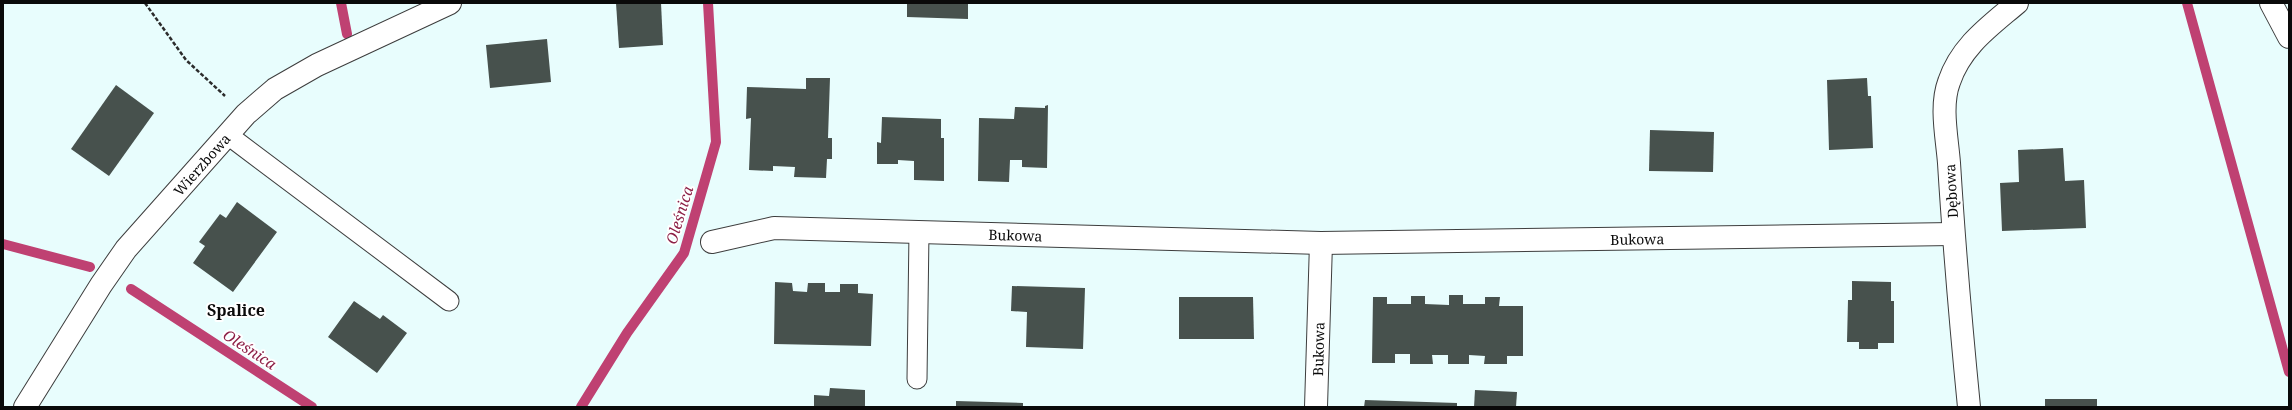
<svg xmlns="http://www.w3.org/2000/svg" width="2292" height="410" font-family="'Noto Serif',serif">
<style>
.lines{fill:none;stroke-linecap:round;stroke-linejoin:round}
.stream{stroke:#bf4172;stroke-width:10}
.building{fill:#47514d}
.service-casing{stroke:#3d3d3d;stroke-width:21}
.minor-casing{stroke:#3d3d3d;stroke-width:24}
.path{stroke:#2c2c2c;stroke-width:2.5;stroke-dasharray:4 2;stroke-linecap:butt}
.service{stroke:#fff;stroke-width:19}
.minor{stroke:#fff;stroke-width:22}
.labels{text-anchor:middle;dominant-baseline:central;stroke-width:4;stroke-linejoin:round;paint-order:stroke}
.street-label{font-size:14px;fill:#0a0a0a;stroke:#fff}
.water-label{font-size:15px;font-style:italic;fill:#8d2147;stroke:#fff}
.quarter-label{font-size:16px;font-weight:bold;fill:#0a0a0a;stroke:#fff}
</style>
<rect width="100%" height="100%" fill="#e8fdfd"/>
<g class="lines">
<g class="stream">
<path d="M341,3l6,31"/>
<path d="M2187,3l102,369"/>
<path d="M3,244l87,23"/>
<path d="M131,289l181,118"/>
<path d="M581,407l46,-74 57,-80 32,-111 -8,-139"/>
</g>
</g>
<g class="building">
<path d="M616,3h45l2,42 -44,3z"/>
<path d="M907,3h61v16l-61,-2z"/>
<path d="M547,39l4,43 -61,6 -4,-43z"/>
<path d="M806,78h24l-2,60h4v21h-5l-1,19 -32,-1 1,-10 -22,-1v5l-24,-1 2,-52 -5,1 1,-32 59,2z"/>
<path d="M1867,78l1,18h3l2,52 -44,2 -2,-70z"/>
<path d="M116,85l38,28 -45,63 -38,-27z"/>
<path d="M1048,105l-1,63 -25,-1v-7h-12l-1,22 -31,-1 1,-63 35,1 1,-12 30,1v-2z"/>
<path d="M882,117l59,2v19h3v43l-30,-1v-19l-16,-1v4h-21v-22l4,1z"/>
<path d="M1650,130l64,2 -1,40 -64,-1z"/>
<path d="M2063,148l2,33 19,-1 2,48 -84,3 -2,-48 19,-1 -1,-32z"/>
<path d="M237,202l40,30 -44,60 -40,-29 12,-17 -6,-4 21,-28 6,4z"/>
<path d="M1852,281l39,1v19h3v42h-16v6h-19v-7h-12l1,-42h4z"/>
<path d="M775,282l17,1 1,8 14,1 1,-9h17v9h15v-8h18v9l15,1 -2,52 -97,-2z"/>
<path d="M1012,286l73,2 -2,61 -57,-2 1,-35 -16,-1z"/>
<path d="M1449,295h14v9h22v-7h15l-1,9h24v50h-16v8h-23l1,-8 -16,-1v9h-21v-9h-16l1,9h-23v-10h-15v9h-23l1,-66h14v7h24v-8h14v8l24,1z"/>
<path d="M1179,297h74l1,42h-75z"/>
<path d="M354,301l26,18 3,-4 24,18 -30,40 -49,-36z"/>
<path d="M830,388l35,2v17h-51v-12l15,1z"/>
<path d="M1475,390l42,2 -1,15h-42z"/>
<rect x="2045" y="399" width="52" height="8"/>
<path d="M1365,400l92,3v4h-93z"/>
<path d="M956,401l67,2v4h-67z"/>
</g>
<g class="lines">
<defs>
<g id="service">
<path d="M228,135l221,166"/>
<path d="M917,379l2,-147"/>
</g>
<g id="minor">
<path d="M2271,3l18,34"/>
<path id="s1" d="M712,242l62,-14 547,15 632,-9"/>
<path id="s2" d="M25,407l76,-122 25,-36 120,-135 29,-25 42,-24 133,-62"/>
<path id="s3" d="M1316,407l5,-164"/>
<path d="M1969,407c-8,-81 -15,-163 -20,-244 -2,-26 -9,-57 0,-81 12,-36 41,-56 68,-79"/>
</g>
</defs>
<use href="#service" class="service-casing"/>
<use href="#minor" class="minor-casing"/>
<path class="path" d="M145,3l41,57 39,36"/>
<use href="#service" class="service"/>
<use href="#minor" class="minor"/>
</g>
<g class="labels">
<g class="street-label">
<text stroke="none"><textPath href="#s2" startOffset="301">Wierzbowa</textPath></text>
<text transform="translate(1951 191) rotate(-93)">Dębowa</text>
<text stroke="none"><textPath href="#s1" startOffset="305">Bukowa</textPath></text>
<text stroke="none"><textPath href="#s1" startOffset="927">Bukowa</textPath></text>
<text stroke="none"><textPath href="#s3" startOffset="58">Bukowa</textPath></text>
</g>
<g class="water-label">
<text transform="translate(679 215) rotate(-73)">Oleśnica</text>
<text transform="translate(250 349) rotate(33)">Oleśnica</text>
</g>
<g class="quarter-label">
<text x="236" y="310">Spalice</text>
</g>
</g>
<rect width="2292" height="410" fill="none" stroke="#0a0a0a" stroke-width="8"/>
</svg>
